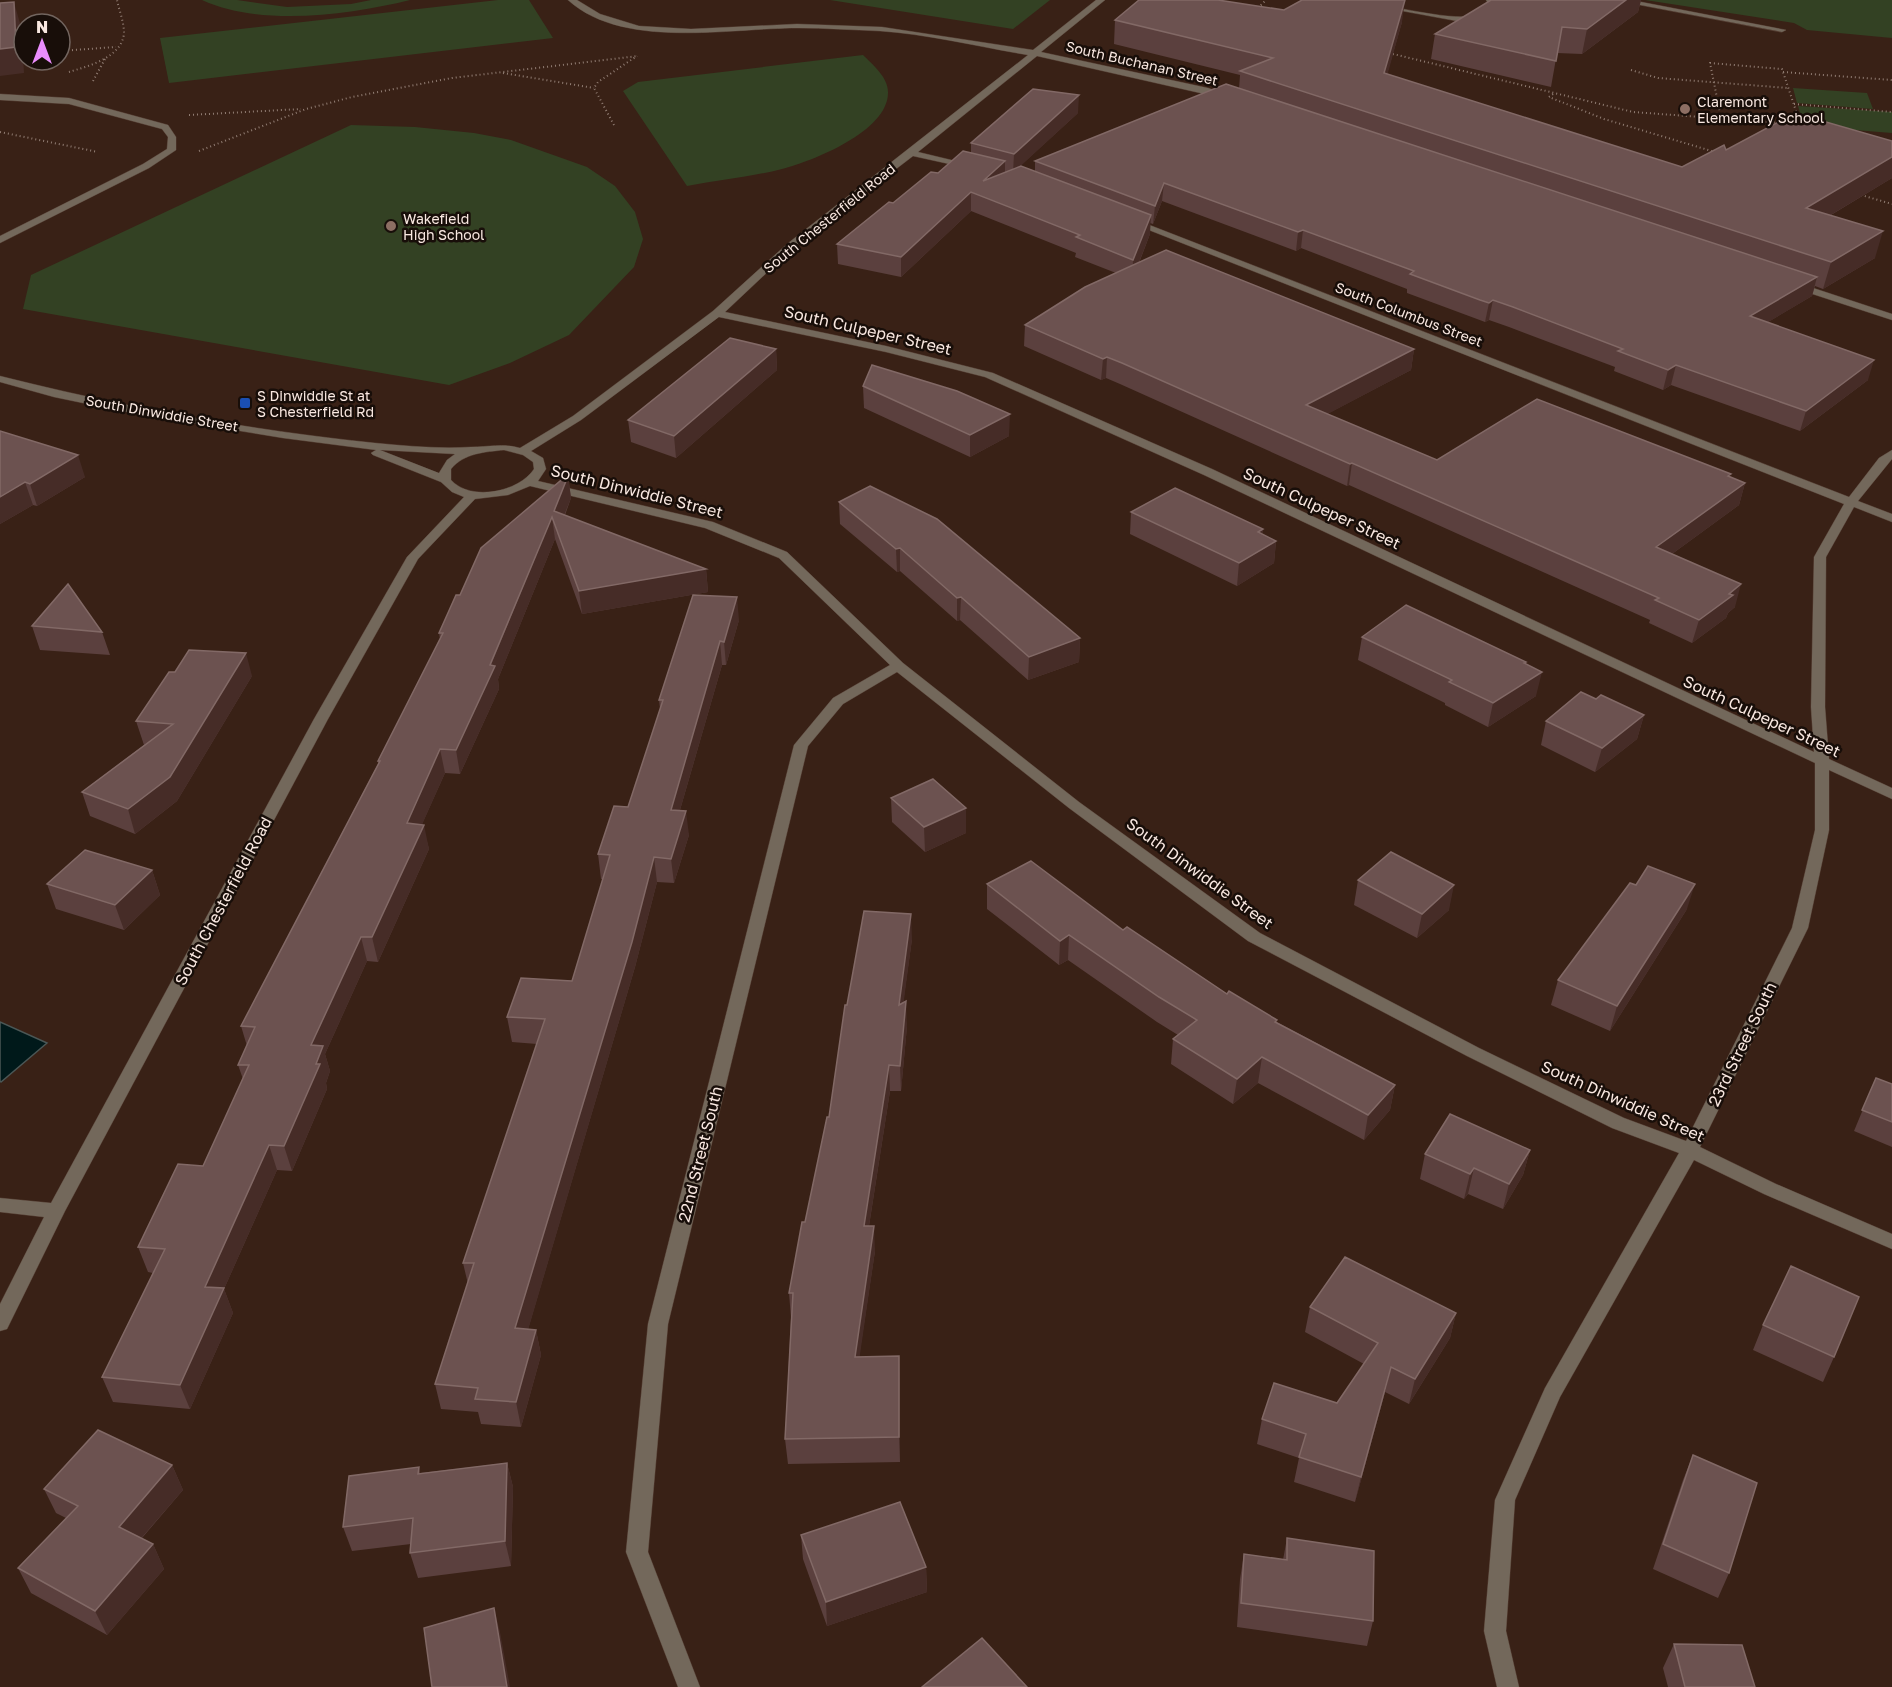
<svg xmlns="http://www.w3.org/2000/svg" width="1892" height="1687" font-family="'Golos Text',sans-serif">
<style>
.green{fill:#334123}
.water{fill:#00191a;stroke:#4b5756;stroke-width:1.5}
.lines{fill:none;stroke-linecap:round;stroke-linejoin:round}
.minor-casing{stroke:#543d32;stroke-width:1}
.path{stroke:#917d73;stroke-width:2;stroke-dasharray:1 3;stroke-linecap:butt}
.minor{fill:#73685b;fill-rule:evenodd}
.wall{fill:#5b403e}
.shaded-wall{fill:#462c27}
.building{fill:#6c5250;stroke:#826966;stroke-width:1.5}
.education-dot{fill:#8d6e63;stroke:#180e09;stroke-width:2}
.transit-dot{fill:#1a4fb4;stroke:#180e09;stroke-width:2}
.labels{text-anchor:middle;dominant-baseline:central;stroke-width:5;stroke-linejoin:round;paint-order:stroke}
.far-street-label{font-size:14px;fill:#f9e8e1;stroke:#180e09}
.far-poi-label{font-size:14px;fill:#f9e8e1;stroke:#180e09;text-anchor:start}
.street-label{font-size:16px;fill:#f9e8e1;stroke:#180e09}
</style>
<rect width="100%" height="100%" fill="#392116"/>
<g class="green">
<path d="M202,0h35l50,7 64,-3 20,-4h39c-61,15 -149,27 -208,0z"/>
<path d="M498,0h31l24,38 -384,45 -9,-45z"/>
<path d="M830,0h220l-37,29z"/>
<path d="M1645,0h247v38l-85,-8 -13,-7z"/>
<path d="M863,55c9,9 25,22 25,37 1,39 -75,69 -106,77 -31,8 -63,11 -95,17l-64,-95 15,-9z"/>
<path d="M1793,88l74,5 6,16 -76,-6z"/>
<path d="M1798,106l94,6v21l-88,-7z"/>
<path d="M351,125l64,2 59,6 37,7 76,27 28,19 20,26 8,27 -9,28 -65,68 -59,28 -61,22 -426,-76 8,-34z"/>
</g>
<path class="water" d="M0,1022l47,21 -46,39 -1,-1z"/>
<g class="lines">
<defs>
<g id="minor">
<path d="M568,0h9l23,14 39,12 52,3 106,-5 85,3 151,23 63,-50h9l-64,52 167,36 23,8v4l-194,-44 -119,96 54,13v4l-59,-13 -120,92 -68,64 161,34 107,27 219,96 602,283 -3,-45 3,-150 30,-53 -718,-283 8,-2 715,278 30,-39 13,-8v9l-34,42 34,13v8l-38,-15 -28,50 -1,150 4,52 63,29v11l-63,-29v60l-21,98 -108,219 76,37 116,50v15l-128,-55 -70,-34 -134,237 -45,103 -9,131 13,56h-22l-13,-56 11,-131 50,-112 134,-235 -67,-25 -145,-72 -219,-115 -179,-133 -172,-136 -54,32 -35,42 -140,578 -20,228 52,135h-22l-52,-135 22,-228 146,-579 39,-47 57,-33 -111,-107 -74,-30 -175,-42 -22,9 -33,4 -57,60 -90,160 -263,492 -58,118 -7,2v-27l44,-87 -44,-5v-14l51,5 263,-484 93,-162 57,-60 -12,-5 -11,-10 -68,-27 -2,-2 5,-3 -93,-12 -147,-24 -82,-17 -54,-15v-6c123,31 249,54 375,67 32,3 64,6 96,4 18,0 31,-4 49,1l53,-32 140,-105 74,-67 241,-189c-48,-8 -101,-21 -148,-24 -28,-1 -55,-3 -82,-3 -69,0 -175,22 -230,-28zM719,317l167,35 99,25 219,98 611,288v67l-23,98 -106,213 -62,-23 -145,-70 -219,-115 -181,-131 -176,-139 -116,-111 -74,-30 -175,-41 8,-12 -3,-11 -12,-7 50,-31zM380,450l75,4 -8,6 -8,13zM504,450l19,5 10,7 1,7c-15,23 -63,33 -83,11v-11c13,-16 34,-17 53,-19z"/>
<path d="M1343,0c30,0 109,23 130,15 5,-2 11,-8 15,-12l-2,-3h8l2,4 -17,15 -22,2z"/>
<path d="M1614,0h17l155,30 -4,2z"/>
<path d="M0,94l69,4 99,27 8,12v13l-27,18 -149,75v-7l143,-72 24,-15 1,-12 -6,-8 -93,-25 -69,-4z"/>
<path d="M1795,282l97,32v6l-101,-33 -1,-2z"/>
</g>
</defs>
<use href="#minor" class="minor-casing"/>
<g class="path">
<path d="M1258,8l8,-8"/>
<path d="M60,51l56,-4"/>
<path d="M1389,53l244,59 149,11"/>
<path d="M1631,70l27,8 130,10"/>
<path d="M69,72c19,-6 53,-14 55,-39 0,-11 -5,-23 -7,-33"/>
<path d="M1783,72l109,8"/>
<path d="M503,73l91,15"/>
<path d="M93,81l12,-22"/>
<path d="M1553,94l-4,3 55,22 111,33"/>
<path d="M1794,104l98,8"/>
<path d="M189,115l112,-6"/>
<path d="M1721,118l-11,-55 72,6 16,48"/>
<path d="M614,125l-20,-37 4,-6 39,-26"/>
<path d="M0,132l98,20"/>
<path d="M199,151l107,-42 46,-12 100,-19 186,-22"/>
<path d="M1861,195l31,9"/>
</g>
<use href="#minor" class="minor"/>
</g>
<g class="wall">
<path d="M1491,0h150l-3,12 -56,42 -25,-1 -6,34 -120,-28 4,-25z"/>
<path d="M1284,10l118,12 -15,52 295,93 44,-17 166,-9v37l-61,37 44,43 -52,31 -8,-3 -3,10 -44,26 100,58 -68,51 -129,-46 -8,5 -49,-19 1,-4 -106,-40 -20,-7 -4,2 -8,-3 -70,-26v-4l-106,-41 -5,3 -134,-50 -9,23 -3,-1v11l-11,29 275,86 -3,21 -84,44 110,46 293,17 15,6 -6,22 -67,49 63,53 -7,6 -2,5 -34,25 -43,-20 1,-3 -301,-135 -2,1 -227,-102 -14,-6 -5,2 -77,-34 1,-21 91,-52 -41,-16 1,-4 -105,-42 -70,66 -63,-13 -1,-20 56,-41 45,-30 33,-20v-10l107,-30 -58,53 15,5v-10l204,-72 1,-14 -126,-31 1,-24z"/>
<path d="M776,349l1,21 -101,88 -45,-16 -3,-22z"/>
<path d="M863,386l146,50 -39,21 -106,-49z"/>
<path d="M0,431l85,46 -48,29 -4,-1 -33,19z"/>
<path d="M568,476l3,22 -6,17 141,54 2,23 -126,22 -27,-75 -57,140 1,10 -39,85 -15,-1 -23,51 7,25 -51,113 -11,-1 -42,93 5,17 -4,12 1,6 -35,82 -15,-1 -53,119 9,24 -43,96 -77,-7 -11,-25 51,-104 -5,-1 -10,-25 65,-81 40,-87 -5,-14 9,-19 -6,-20 137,-262v-3l62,-122 -1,-6 21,-38z"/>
<path d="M839,502l241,136 -1,24 -51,18 -68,-60 -3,1 -57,-50 -3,1 -57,-48z"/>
<path d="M1131,512l132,17 -1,5 14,7 -2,22 -37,23 -107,-52z"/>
<path d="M739,620l-13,45h-4l-42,145 9,25 -15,48 -17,-1 -22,85 -107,362 8,1 5,25 -20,72 -40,-3 -3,-12 -37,-3 -6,-25 33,-100 -5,-21 74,-219 -25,-2 -5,-25 65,-36 31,-102h-2l-3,-25 30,-47 32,-98 -1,-9z"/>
<path d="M32,626l70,6 8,23 -70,-5z"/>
<path d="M1362,637l164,25v2l10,32 -48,31 -43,-22v-2l-87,-43z"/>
<path d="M252,676l-75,125 -42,33 -45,-18 -8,-24 62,-47 -8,-24z"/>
<path d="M1644,715l-7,24 -42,33 -54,-27 5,-24z"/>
<path d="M891,798l75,35 -41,19 -33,-30z"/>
<path d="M152,870l8,25 -36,35 -68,-21 -9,-25z"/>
<path d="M1358,880l91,30 -32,28 -63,-33z"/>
<path d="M987,884l136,46 104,64 50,28 118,63 -5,25 -26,30 -106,-57 -25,21 -62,-40 2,-25 5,-4 -21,-13 -89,-62 -9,5 -72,-56z"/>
<path d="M1687,909l-77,122 -59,-26 7,-25z"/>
<path d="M912,939l-9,64 4,23 -6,65h-11l-21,135 6,25 -16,106 41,25v80l-112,2 -3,-25 6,-121 -2,-25 40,-176 18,-112z"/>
<path d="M1876,1078l16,6v63l-38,-16z"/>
<path d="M1530,1150l-7,25 -20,34 -35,-15 -4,5 -44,-20 5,-25z"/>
<path d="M1310,1307l146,6 -6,25 -41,66 -24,-12 -30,110 -61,-20 5,-24 -42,-14 5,-25 75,-16 27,-39 -59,-32z"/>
<path d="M1763,1325l71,32 -11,25 -70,-32z"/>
<path d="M1693,1455l36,118 -11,25 -65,-29 30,-89z"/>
<path d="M507,1463l6,24 -2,79 -93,12 -8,-25 1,-9 -59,7 -9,-24 76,-60 1,6z"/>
<path d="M172,1465l11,25 -41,48 11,6 11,25 -57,66 -76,-42 -13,-25 48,-50 -10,-5 -12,-24z"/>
<path d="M801,1535l125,32 1,25 -100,34 -24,-67z"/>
<path d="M1287,1538l86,83 -6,25 -130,-19 3,-48 4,-25 39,6z"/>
<path d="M1674,1644l81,43h-87l-5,-19z"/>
</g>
<g class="shaded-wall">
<path d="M1405,0l-3,22 -21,76 3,-25z"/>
<path d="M1626,0h15l-3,12 -56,42 5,-25z"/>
<path d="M14,2l7,25 3,46 -24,3v-27z"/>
<path d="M1079,95l-1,18 -65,60 1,-19z"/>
<path d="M1892,157v21l-93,56 7,-26z"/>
<path d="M1005,161v20h-22z"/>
<path d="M1164,183l-2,18 -9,23 2,-18z"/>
<path d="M971,192v19l-70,66v-20z"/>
<path d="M1151,215l-1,19 -18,46 1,-20z"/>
<path d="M1303,230l-2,18 -5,3 2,-19z"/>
<path d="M1883,231l-8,27 -52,31 8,-27z"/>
<path d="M1817,277l-5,19 -67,40 5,-20z"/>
<path d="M1493,300l-4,20 -4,2 4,-19z"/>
<path d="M776,349l1,21 -101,88 -2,-22z"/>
<path d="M1414,349l-3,21 -108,57 3,-22z"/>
<path d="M1107,357l-1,21 -5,2 2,-21z"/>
<path d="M1874,360l-6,20 -68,51 6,-20z"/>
<path d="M1676,365l-5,20 -8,5 5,-20z"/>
<path d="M1010,414l-1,22 -39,21v-22z"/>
<path d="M78,455l7,22 -48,29 -7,-22z"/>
<path d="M1352,463l-3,22 -2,1 3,-22z"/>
<path d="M568,476l3,22 -14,35 -3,-22z"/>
<path d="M25,482l8,23 -33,19v-27z"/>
<path d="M1745,483l-6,22 -89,65 6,-23z"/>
<path d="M552,517l3,22 -57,140 1,10 -39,85 -4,-24z"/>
<path d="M1263,529l-3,22 16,-10 -2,22 -37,23 2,-23 19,-31z"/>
<path d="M900,548v23l-3,1 -1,-23z"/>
<path d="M706,569l2,23 -126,22 -3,-23z"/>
<path d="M1741,584l-6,23 -7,6 -2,5 -34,25 7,-23 30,-26z"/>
<path d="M737,597l2,23 -13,45 -2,-23z"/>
<path d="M961,597l-1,23 -3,1v-23z"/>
<path d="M1080,638l-1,24 -51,18 1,-23z"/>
<path d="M720,641l2,24 -49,169 -2,-24z"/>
<path d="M246,653l6,23 -75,125 -42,33 -7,-25z"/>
<path d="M1526,662l-5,23 21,-13 -6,24 -48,31 5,-24 31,-40z"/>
<path d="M1644,715l-7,24 -42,33 7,-24z"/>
<path d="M440,749l5,24 -33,74 -5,-24z"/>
<path d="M966,808v25l-41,19 -1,-25z"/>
<path d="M686,811l3,24 -15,48 -3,-24z"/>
<path d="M424,825l5,24 -51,113 -6,-25z"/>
<path d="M654,857l3,25 -22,85 -114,387 -6,-26z"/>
<path d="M152,870l8,25 -36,35 -9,-25z"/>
<path d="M1695,884l-8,25 -77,122 7,-25z"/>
<path d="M1454,885l-5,25 -32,28 5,-24z"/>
<path d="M911,914l1,25 -12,91 -1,-25z"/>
<path d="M1069,935l-1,25 -9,5 1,-24z"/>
<path d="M361,937l6,24 -42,93 5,17 -4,12 1,6 -35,82 -8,-25 27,-101z"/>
<path d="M906,1001l1,25 -6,65 -1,-25z"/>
<path d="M1262,1057l-4,26 -25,21 4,-25z"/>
<path d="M889,1065l1,26 -25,160 -1,-25z"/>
<path d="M1395,1085l-5,25 -26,30 4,-25z"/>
<path d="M269,1145l8,25 -53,119 9,24 -43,96 -10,-24 25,-98z"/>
<path d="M1530,1150l-7,25 -20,34 6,-25z"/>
<path d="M1474,1168l-6,26 -4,5 6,-25z"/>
<path d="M874,1226l1,25 -19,131 -1,-25z"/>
<path d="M1456,1313l-6,25 -41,66 6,-25z"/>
<path d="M536,1330l5,25 -20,72 -5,-25z"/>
<path d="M899,1356l1,26v80l-1,-25z"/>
<path d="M1391,1367l-6,25 -30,110 6,-25z"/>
<path d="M507,1463l6,24 -2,79 -6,-25z"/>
<path d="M172,1465l11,25 -53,61 -11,-24z"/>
<path d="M153,1544l11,25 -57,66 -12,-24z"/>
<path d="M926,1567l1,25 -100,34 -1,-24z"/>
<path d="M494,1608l6,24 10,55h-3z"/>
</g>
<g class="building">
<path d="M1139,0h79l66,10 18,-10h103l-21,73 298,94 42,-22 2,5 69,-37 97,28v16l-86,51 77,23 -52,31 -591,-191 33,-13 -158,-38z"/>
<path d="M1491,0h135l-39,29 -25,-2 -6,34 -121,-27z"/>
<path d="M14,2l2,45 -16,2v-46z"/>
<path d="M1226,84l591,193 -67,39 124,44 -68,51 -130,-46 -8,5 -50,-19 5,-2 -110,-42 -20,-7 -4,3 -9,-3 -70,-26 4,-3 -111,-41 -5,2 -134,-49 -9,23 -120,-45z"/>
<path d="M1033,89l46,6 -65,59 -43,-11z"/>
<path d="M963,151l42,10 -22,20 38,-15 130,49 -18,45 -57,-23 4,-2 -109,-43 -70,65 -64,-13 52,-42 4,1 38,-31 7,1z"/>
<path d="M1166,250l248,99 -108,56 131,55 100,-61 194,75 -3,2 17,7 -89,64 85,37 -12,10 4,1 -34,25 -44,-20 4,-2 -307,-135 -2,1 -228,-101 -15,-6 -4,2 -78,-34 60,-38z"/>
<path d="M730,338l46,11 -102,87 -46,-16z"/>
<path d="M872,365l85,26 53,23 -40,21 -107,-49z"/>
<path d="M0,431l78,24 -48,29 -5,-2 -25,15z"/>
<path d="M566,476h2l-14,35 152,58 -127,22 -27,-74 -62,148 5,1 -39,84 -16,-1 -33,74 17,2 -52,112h-11l-50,108 12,1 -7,18h4l-36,82 -15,-1 -64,142 19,1 -44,97 -78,-8 63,-128 -27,-2 40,-83 25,2 46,-101h-11l17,-38 -14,-1 139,-265h-2l65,-128h-4l17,-38h4l21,-47z"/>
<path d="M870,486l67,33 143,119 -51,19 -68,-60 -4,1 -57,-50 -4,1 -57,-47z"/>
<path d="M1175,488l88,41 -5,3 18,9 -37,22 -108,-51z"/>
<path d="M68,584l34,48 -70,-6z"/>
<path d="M693,595l44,2 -13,45 -4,-1 -49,169 15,1 -15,48 -17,-2 -22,85 -117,386 21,2 -20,72 -41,-3 3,-11 -43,-4 39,-121h-11l82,-244 -38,-2 14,-39 51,3 38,-126 -12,-1 16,-48 14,1 35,-107h-4z"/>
<path d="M1406,605l120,57 -2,1 18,9 -49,31 -44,-21 3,-2 -90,-43z"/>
<path d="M189,650l57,3 -76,124 -42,32 -46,-17 91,-68 -37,-3 33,-49h6z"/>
<path d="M1581,692l15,7 5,-4 43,20 -42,33 -56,-27z"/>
<path d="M933,779l33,29 -42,19 -33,-29z"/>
<path d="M85,850l67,20 -37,35 -68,-21z"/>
<path d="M1391,852l63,33 -32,29 -64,-34z"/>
<path d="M1031,861l92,69 4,-3 100,67 2,-3 48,29 -2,2 120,63 -27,30 -106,-58 -25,22 -64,-40 24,-19 -38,-23 -90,-62 -9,6 -73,-57z"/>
<path d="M1648,866l47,18 -78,122 -59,-26 72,-97 6,2z"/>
<path d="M864,911l47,3 -12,91 7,-4 -6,65 -11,-1 -25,161h10l-19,131 44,-1v81l-114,2 8,-146h-4l13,-71h3l22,-105h2l16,-112h2z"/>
<path d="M1876,1078l16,6v38l-30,-12z"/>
<path d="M1450,1114l80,36 -21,34 -35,-16 -4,6 -45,-20z"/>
<path d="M1345,1257l111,56 -41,66 -24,-12 -30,110 -62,-20 7,-23 -44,-15 12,-36 63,20 41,-60 -68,-36z"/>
<path d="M1791,1266l68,31 -25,60 -71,-32z"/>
<path d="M98,1430l74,35 -53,62 34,17 -58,67 -77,-43 60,-62 -34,-17z"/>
<path d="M1693,1455l64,28 -28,90 -66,-29z"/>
<path d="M507,1463l-2,78 -95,12 3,-35 -70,9 6,-51 70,-9 -1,7z"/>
<path d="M900,1502l26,65 -100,35 -25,-67z"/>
<path d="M1287,1538l87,13 -1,70 -132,-18 3,-49 43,6z"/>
<path d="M494,1608l13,79h-75l-8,-59z"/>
<path d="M982,1638l45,49h-105z"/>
<path d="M1674,1644l68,1 13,42h-70z"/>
</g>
<g class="education-dot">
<circle cx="1685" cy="109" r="6"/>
<circle cx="391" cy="226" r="6"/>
</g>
<rect class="transit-dot" x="239" y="397" width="12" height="12" rx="3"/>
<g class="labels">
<g class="far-street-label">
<text transform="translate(1142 63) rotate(13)">South Buchanan Street</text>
<text transform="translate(829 218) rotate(-39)">South Chesterfield Road</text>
<text transform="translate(1409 314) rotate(21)">South Columbus Street</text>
<text transform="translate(162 413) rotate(10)">South Dinwiddie Street</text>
</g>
<g class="far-poi-label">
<text x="1697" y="101">Claremont<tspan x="1697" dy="16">Elementary School</tspan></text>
<text x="403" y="218">Wakefield<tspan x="403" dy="16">High School</tspan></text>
<text x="257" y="395">S Dinwiddie St at<tspan x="257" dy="16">S Chesterfield Rd</tspan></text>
</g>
<g class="street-label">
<text transform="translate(868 330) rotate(13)">South Culpeper Street</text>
<text transform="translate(637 491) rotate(14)">South Dinwiddie Street</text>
<text transform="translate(1322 508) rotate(25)">South Culpeper Street</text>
<text transform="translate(1762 716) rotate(25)">South Culpeper Street</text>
<text transform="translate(1200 873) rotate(36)">South Dinwiddie Street</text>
<text transform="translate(223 901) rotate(-62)">South Chesterfield Road</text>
<text transform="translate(1742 1044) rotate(-64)">23rd Street South</text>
<text transform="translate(1623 1101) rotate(24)">South Dinwiddie Street</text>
<text transform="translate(700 1154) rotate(-76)">22nd Street South</text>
</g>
</g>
<g transform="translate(42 42)"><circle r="28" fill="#180e09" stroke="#72655f" stroke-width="1.5"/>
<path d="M0-4.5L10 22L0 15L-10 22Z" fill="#ea8dfd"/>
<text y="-9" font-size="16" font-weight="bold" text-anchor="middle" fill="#f9e8e1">N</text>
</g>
</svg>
